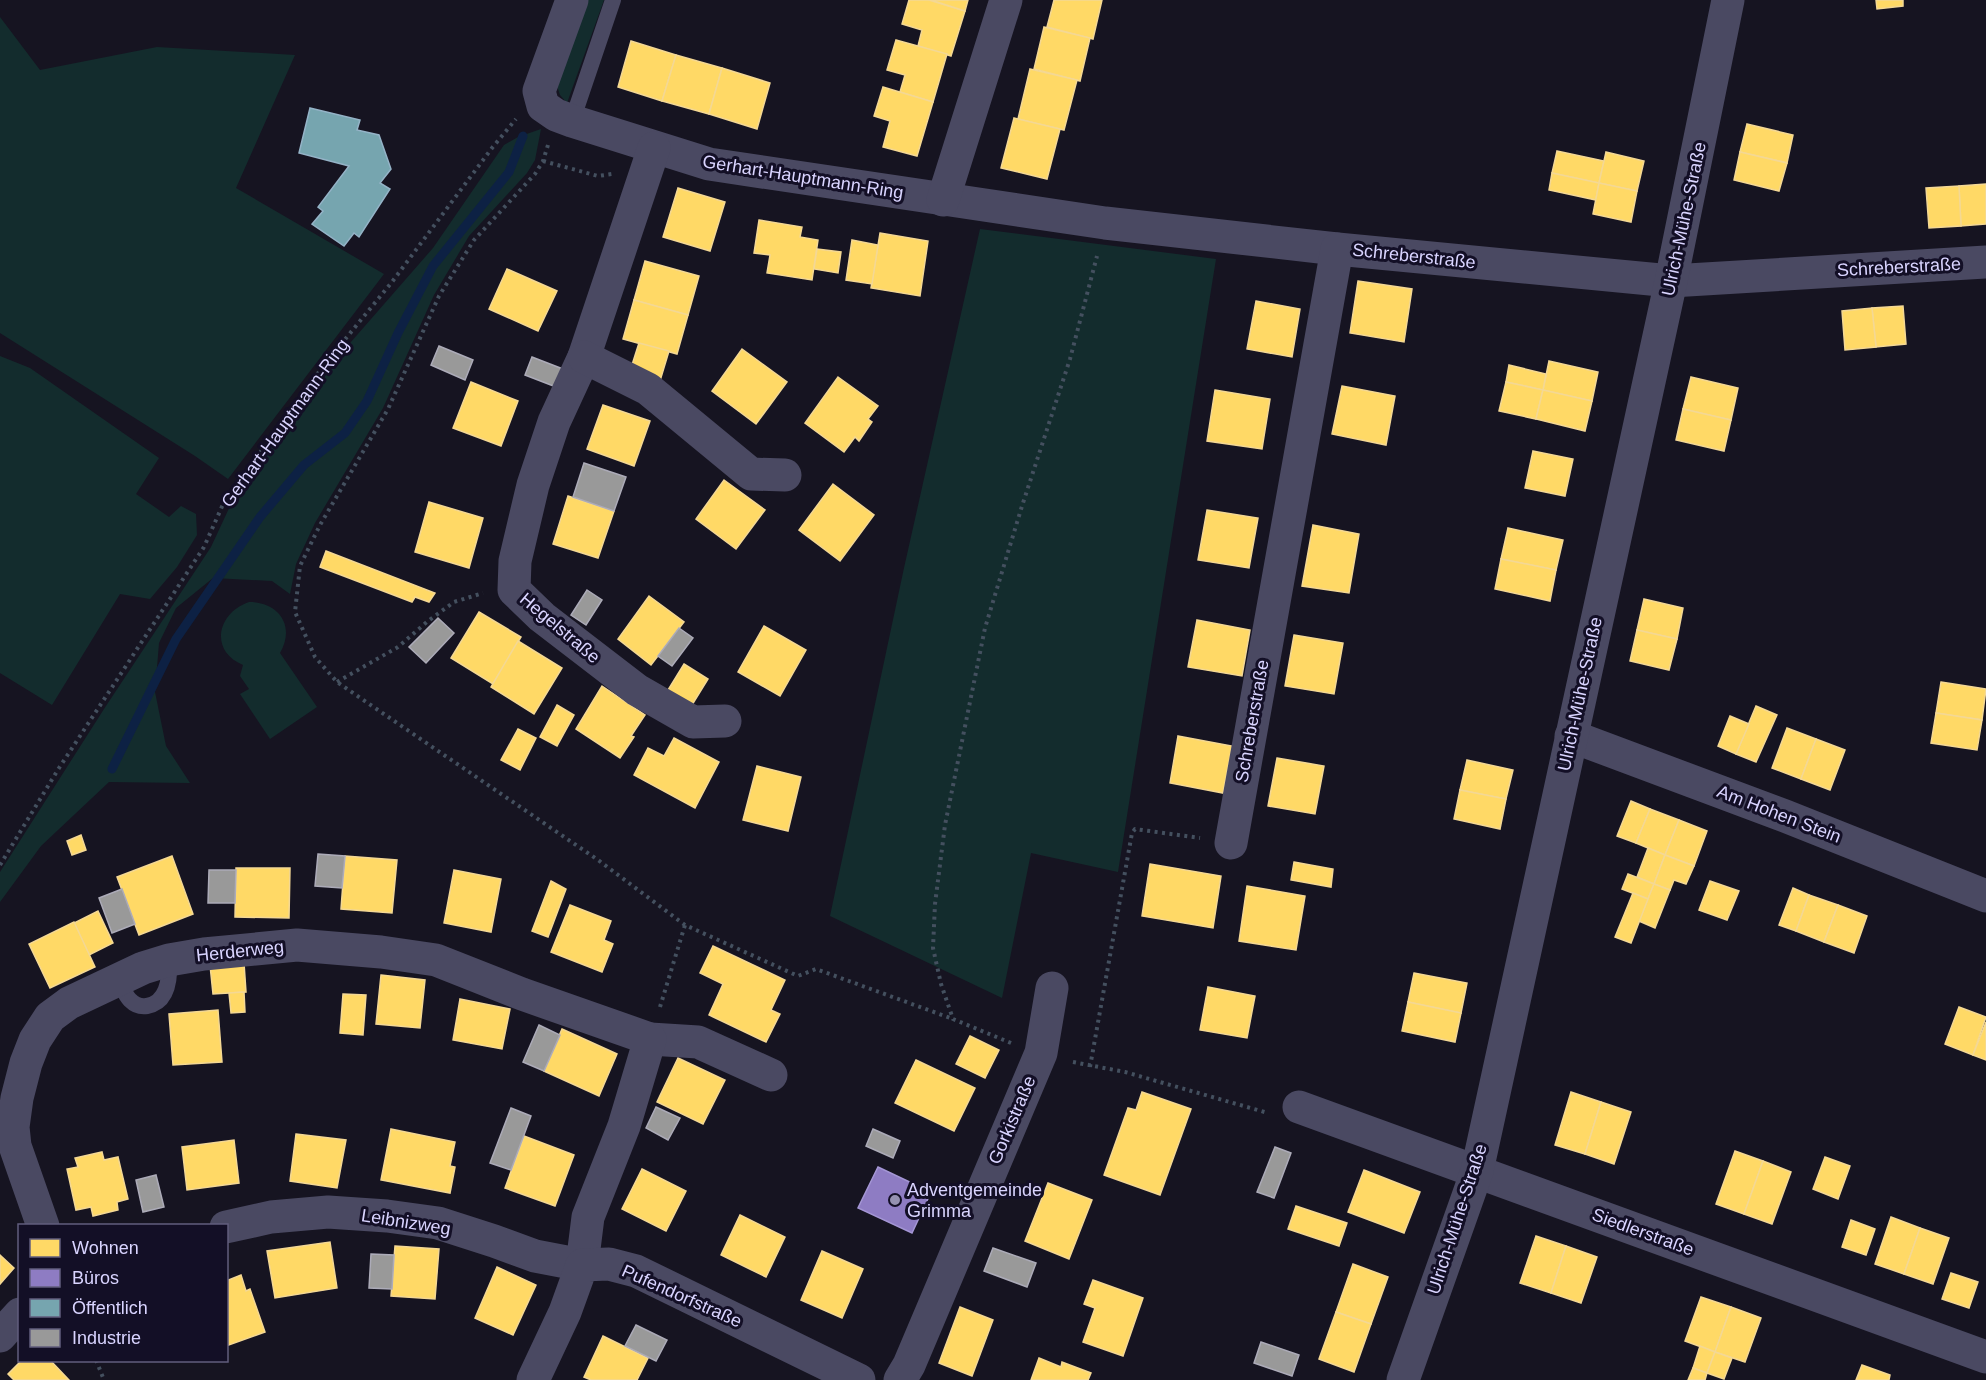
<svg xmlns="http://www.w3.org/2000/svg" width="1986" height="1380" font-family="Arial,sans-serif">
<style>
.green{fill:#132c2d}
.homes{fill:#ffd966;stroke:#f4d894;stroke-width:1.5}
.offices{fill:#8e7cc3;stroke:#a496d5;stroke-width:1.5}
.public{fill:#76a5af;stroke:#94b3c7;stroke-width:1.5}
.industry{fill:#999;stroke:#acabb8;stroke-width:1.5}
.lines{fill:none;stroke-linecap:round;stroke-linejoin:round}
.stream{stroke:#0d2144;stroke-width:9}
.path{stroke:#44505f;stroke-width:4;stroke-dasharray:3 4.5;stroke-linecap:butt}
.lane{stroke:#4a4962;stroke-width:16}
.street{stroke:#4a4962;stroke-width:33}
.poi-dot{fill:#9591b1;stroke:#130f26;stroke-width:2}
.labels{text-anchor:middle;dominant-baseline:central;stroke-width:6;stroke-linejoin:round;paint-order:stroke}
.street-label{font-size:18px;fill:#d9d4ff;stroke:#130f26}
.poi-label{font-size:18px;fill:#d9d4ff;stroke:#130f26;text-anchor:start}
</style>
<rect width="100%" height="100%" fill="#161421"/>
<g class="green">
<path d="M588,0h16l-37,103 -7,-8 -3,-9z"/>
<path d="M0,17l40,53 117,-23 138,8 -59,133 148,86 -156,205 -33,-23 -195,-123z"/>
<path d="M541,129l-6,31 -8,13 -58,63 -35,59 -51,113 -68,115 -19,41 -6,30 -18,-13 -59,-3 -37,30 -17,35 -4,49 11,54 24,37 -81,-1 -68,64 -41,56v-30l104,-163 107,-162 20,-43 48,-71 51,-67 103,-118 71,-103 14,-8z"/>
<path d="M980,229l236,30 -98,613 -87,-19 -29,145 -172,-82 74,-348z"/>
<path d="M0,356l30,12 129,90 -23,36 33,23 12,-11 15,8 1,21 -20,32 -27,32 -30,-5 -68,111 -52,-32z"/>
<path d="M249,602c29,0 47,23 31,51l37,54 -47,32 -30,-45 9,-5 -9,-13 3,-11c-34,-14 -26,-52 6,-63z"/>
</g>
<g class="homes">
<path d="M909,0h20l36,11 -14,45 -33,-10 4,-16 -20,-6z"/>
<path d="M931,0h37l-3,11z"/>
<path d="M1054,0h48l-9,39 -46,-12z"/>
<path d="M1876,0h27v6l-26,3z"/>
<path d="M1044,27l46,11 -10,43 -46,-12z"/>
<path d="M896,40l51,14 -14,48 -33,-10 5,-17 -18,-5z"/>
<path d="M631,41l45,14 -14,46 -44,-14z"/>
<path d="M676,55l46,13 -13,46 -47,-13z"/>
<path d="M722,68l48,15 -13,46 -48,-15z"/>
<path d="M1030,69l47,11 -13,50 -46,-11z"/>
<path d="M883,87l50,15 -16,54 -34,-9 7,-26 -16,-5z"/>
<path d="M1014,118l46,11 -13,50 -46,-11z"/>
<path d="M1747,124l46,11 -6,28 -47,-11z"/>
<path d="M1557,151l47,10 -5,22 -47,-10z"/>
<path d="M1606,152l38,9 -7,30 -38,-8z"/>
<path d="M1740,152l47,11 -8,28 -45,-11z"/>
<path d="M1552,173l47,10 -3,17 -47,-10z"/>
<path d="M1599,183l38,8 -6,31 -38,-8z"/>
<path d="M1986,184v40l-25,2 -2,-40z"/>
<path d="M1959,186l2,40 -32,2 -3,-40z"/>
<path d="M678,188l47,14 -15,49 -47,-14z"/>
<path d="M759,220l43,7 -2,10 18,3 -6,40 -45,-7 3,-18 -16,-2z"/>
<path d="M880,233l48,8 -8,55 -49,-8z"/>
<path d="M852,240l26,5 -6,39 -26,-4z"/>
<path d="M817,249l24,3 -3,21 -24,-4z"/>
<path d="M645,261l54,15 -11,39 -54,-15z"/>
<path d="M507,269l50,22 -19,40 -49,-22z"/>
<path d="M1358,281l54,8 -8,53 -54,-9z"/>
<path d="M634,300l54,15 -11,39 -54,-15z"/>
<path d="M1256,301l44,8 -8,48 -45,-8z"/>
<path d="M1903,306l3,38 -30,3 -4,-39z"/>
<path d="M1872,308l4,39 -31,3 -3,-39z"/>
<path d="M639,343l30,8 -9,30 -28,-16z"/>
<path d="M742,349l45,33 -31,42 -44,-33z"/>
<path d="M1549,361l49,11 -6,29 -49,-11z"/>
<path d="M1509,365l37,9 -3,16 -37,-8z"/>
<path d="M838,377l40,29 -10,13 4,3 -13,19 -4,-4 -11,15 -39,-29z"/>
<path d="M1691,377l47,11 -7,32 -48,-11z"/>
<path d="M471,382l47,19 -17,45 -48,-18z"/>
<path d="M1506,382l37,8 -7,29 -37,-8z"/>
<path d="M1342,386l53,10 -9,49 -54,-11z"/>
<path d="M1215,390l55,9 -8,50 -55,-8z"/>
<path d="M1543,390l49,11 -7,30 -49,-12z"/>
<path d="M603,405l47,16 -16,45 -47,-17z"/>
<path d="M1683,409l48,11 -7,31 -48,-11z"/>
<path d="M1533,451l40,8 -8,37 -40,-8z"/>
<path d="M724,480l41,30 -29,39 -40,-30z"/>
<path d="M833,484l41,31 -34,46 -41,-31z"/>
<path d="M568,496l46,15 -16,47 -45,-14z"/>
<path d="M429,502l54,16 -14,50 -54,-16z"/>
<path d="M1207,510l51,8 -9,50 -51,-8z"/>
<path d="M1313,525l46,9 -10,59 -47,-7z"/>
<path d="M1508,528l55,12 -7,30 -55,-11z"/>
<path d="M326,551l109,42 -6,9 -14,-5 -3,5 -92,-35z"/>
<path d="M1501,559l55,11 -6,31 -55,-12z"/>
<path d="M649,596l35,26 -33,43 -33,-26z"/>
<path d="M1644,599l39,9 -6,31 -40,-9z"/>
<path d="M479,612l42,25 -28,47 -42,-26z"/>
<path d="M1197,620l53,10 -8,46 -54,-9z"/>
<path d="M764,626l42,24 -26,46 -42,-24z"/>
<path d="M1637,630l40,9 -8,31 -39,-9z"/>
<path d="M1294,635l49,8 -9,51 -49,-8z"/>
<path d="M518,641l44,27 -28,46 -43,-27z"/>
<path d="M684,664l24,15 -16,26 -24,-15z"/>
<path d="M1941,682l45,7 -4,31 -46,-7z"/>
<path d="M602,686l43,29 -14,21 3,1 -14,21 -44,-29z"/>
<path d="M557,705l17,10 -17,31 -17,-9z"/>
<path d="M1756,706l21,9 -21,47 -20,-8z"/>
<path d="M1936,713l46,7 -5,30 -46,-7z"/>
<path d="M1730,716l19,8 -13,30 -18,-8z"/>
<path d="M1787,728l29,11 -15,40 -29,-11z"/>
<path d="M518,729l18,9 -16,32 -19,-10z"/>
<path d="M1178,736l54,10 -9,47 -53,-10z"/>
<path d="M674,738l45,24 -24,46 -61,-33 14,-27 16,8z"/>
<path d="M1816,739l29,11 -15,40 -29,-11z"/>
<path d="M1277,758l47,8 -9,48 -47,-8z"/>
<path d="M1467,760l46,10 -7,29 -46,-9z"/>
<path d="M757,766l44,11 -13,54 -45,-11z"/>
<path d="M1460,790l46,9 -6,30 -46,-10z"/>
<path d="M1631,801l19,8 -14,34 -19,-7z"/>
<path d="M1650,809l29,11 -14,35 -29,-12z"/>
<path d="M1679,820l28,11 -13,35 -29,-11z"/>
<path d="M81,835l5,15 -14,5 -5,-14z"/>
<path d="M1648,848l17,7 -11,29 -17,-7z"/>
<path d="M1665,855l29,11 -8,18 -12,-4 -4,10 -16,-6z"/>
<path d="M172,856l21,58 -54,21 -22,-58z"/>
<path d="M345,856l52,4 -5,53 -51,-4z"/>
<path d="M1294,862l39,7 -2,18 -40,-7z"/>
<path d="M1150,864l71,12 -8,52 -71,-12z"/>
<path d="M236,868h54l-1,50 -54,-1z"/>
<path d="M454,870l47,9 -10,53 -47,-9z"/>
<path d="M1628,874l26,10 -6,15 -26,-10z"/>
<path d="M551,881l15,8 -18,48 -16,-6z"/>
<path d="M1710,881l29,10 -12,29 -28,-10z"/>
<path d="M1654,884l16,6 -15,38 -16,-7z"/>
<path d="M1247,886l58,10 -9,54 -57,-9z"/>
<path d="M1793,888l16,7 -13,36 -17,-6z"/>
<path d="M1633,893l15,6 -17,44 -16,-6z"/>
<path d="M1809,895l29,10 -14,37 -28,-11z"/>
<path d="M570,905l41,16 -7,19 9,4 -11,28 -51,-20z"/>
<path d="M1838,905l29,11 -13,37 -30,-11z"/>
<path d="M98,911l15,32 -24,12 -15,-32z"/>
<path d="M74,922l21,45 -45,21 -21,-44z"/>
<path d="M713,946l72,34 -14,30 9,4 -14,28 -57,-27 14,-31 -23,-11z"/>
<path d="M244,963l2,29 -33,2 -3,-29z"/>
<path d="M1414,973l53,10 -6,30 -53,-11z"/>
<path d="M381,975l44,5 -5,48 -44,-4z"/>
<path d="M1208,987l47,9 -8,42 -47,-8z"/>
<path d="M244,992l1,20 -14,1 -2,-20z"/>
<path d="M343,994l23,1 -3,40 -23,-2z"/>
<path d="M460,999l50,10 -8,40 -49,-9z"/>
<path d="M1408,1002l53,11 -6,29 -53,-11z"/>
<path d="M1959,1007l27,10 -13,38 -28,-11z"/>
<path d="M218,1010l4,52 -49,3 -4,-51z"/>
<path d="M1986,1022v38l-13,-5z"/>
<path d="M562,1029l55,25 -18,42 -55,-25z"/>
<path d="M970,1036l29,14 -14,28 -29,-14z"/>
<path d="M678,1058l47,22 -22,44 -46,-22z"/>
<path d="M916,1060l59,28 -21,43 -59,-28z"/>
<path d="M1142,1092l49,17 -31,86 -56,-20 24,-67 8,2z"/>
<path d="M1571,1092l30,10 -16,52 -30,-9z"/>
<path d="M1601,1102l30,10 -17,52 -29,-10z"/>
<path d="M391,1129l64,13 -5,24 5,1 -5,26 -69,-13z"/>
<path d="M296,1134l50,6 -9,48 -47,-7z"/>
<path d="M524,1136l50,19 -19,51 -50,-18z"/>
<path d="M234,1140l5,43 -52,7 -5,-43z"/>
<path d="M1735,1151l28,10 -19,53 -28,-10z"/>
<path d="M102,1152l2,8 14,-3 10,42 -11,3 1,8 -25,6 -2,-9 -15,3 -9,-41 11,-2 -3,-9z"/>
<path d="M1825,1157l25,9 -12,33 -25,-10z"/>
<path d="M1763,1161l28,11 -19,52 -28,-10z"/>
<path d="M642,1169l44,22 -20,40 -44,-22z"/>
<path d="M1364,1170l56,22 -16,41 -56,-21z"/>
<path d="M1048,1183l44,17 -23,59 -44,-18z"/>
<path d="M1296,1206l51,17 -8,23 -51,-17z"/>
<path d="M740,1215l45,22 -19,40 -45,-22z"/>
<path d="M1891,1217l29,11 -16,46 -29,-10z"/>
<path d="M1851,1220l24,9 -9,26 -24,-8z"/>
<path d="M1920,1228l29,10 -16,46 -29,-10z"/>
<path d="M1536,1236l30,10 -15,47 -31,-10z"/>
<path d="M330,1242l7,46 -62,10 -8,-47z"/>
<path d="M395,1246l44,3 -4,50 -44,-3z"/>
<path d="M1566,1246l31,11 -16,46 -30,-10z"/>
<path d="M822,1251l41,18 -21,49 -41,-18z"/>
<path d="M0,1255l14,13 -14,16z"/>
<path d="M1353,1264l35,13 -17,47 -35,-12z"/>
<path d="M497,1267l39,18 -23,50 -38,-17z"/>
<path d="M1951,1273l27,9 -9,26 -27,-9z"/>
<path d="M241,1275l5,16 4,-2 15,43 -39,14v-65z"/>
<path d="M1093,1280l50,18 -20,58 -40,-14 12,-34 -11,-4z"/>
<path d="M1701,1297l30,10 -16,45 -30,-11z"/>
<path d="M960,1307l33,13 -21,56 -33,-13z"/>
<path d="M1731,1307l30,11 -16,44 -30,-10z"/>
<path d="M1336,1312l35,12 -17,48 -35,-13z"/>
<path d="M603,1336l45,22 -11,22h-46l-7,-3z"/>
<path d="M1700,1346l15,6 -8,21 -14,-5z"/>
<path d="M1715,1352l17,6 -8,21 -17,-6z"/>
<path d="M1039,1358l22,9 1,-5 29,11 -3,7h-57z"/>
<path d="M22,1360h28l19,20h-55l-6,-6z"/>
<path d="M1862,1365l28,10 -1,5h-33z"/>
<path d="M1693,1368l14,5 -2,7h-17z"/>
</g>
<path class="offices" d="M878,1167l53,25 -19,41 -54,-25z"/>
<path class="public" d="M310,108l50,12 -3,10 22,5 12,34 -11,14 10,6 -31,48 -5,-4 -10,13 -32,-22 11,-13 -5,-4 31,-41 -50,-13z"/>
<g class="industry">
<path d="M439,346l34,14 -8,20 -34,-15z"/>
<path d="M532,357l31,12 -7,18 -31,-12z"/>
<path d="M584,463l42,14 -12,34 -41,-14z"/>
<path d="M587,590l15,10 -16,25 -15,-10z"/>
<path d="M438,618l16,15 -28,30 -17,-16z"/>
<path d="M679,628l14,10 -21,28 -14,-10z"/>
<path d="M318,854l27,2 -3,32 -27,-2z"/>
<path d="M209,870h27l-1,33h-27z"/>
<path d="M122,889l13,35 -23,9 -13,-35z"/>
<path d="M539,1025l21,10 -16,36 -21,-9z"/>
<path d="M656,1107l24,11 -12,22 -22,-12z"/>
<path d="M511,1108l20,8 -20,54 -21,-7z"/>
<path d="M873,1129l27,12 -7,17 -27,-12z"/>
<path d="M1275,1147l16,6 -17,45 -17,-6z"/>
<path d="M156,1175l8,32 -21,5 -7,-32z"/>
<path d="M993,1248l43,15 -9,24 -43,-16z"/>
<path d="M371,1254l23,1 -2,34 -23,-1z"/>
<path d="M636,1325l31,15 -11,21 -31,-15z"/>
<path d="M1261,1342l38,13 -7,21 -38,-13z"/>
</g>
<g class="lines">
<path class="stream" d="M112,769l64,-130 84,-122 44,-52 41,-32 22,-32 31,-68 35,-67 76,-94 14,-36"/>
<g class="path">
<path d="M548,145l-5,16 -8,13 -61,66 -35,56 -51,113 -68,116 -20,41 -5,46 20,45 22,25 261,178 87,65 113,51 18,-7 137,50"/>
<path d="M543,161l55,15 14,-2"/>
<path d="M337,682l61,-35 30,-26 26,-19 29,-9"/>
<path d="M0,865l59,-97 145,-221 20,-45 100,-137 68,-83 100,-134 24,-29"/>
<path d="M660,1007l25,-82"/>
<path d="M1011,1043l-58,-24 -12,-35 -8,-36 2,-44 10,-79 40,-197 37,-122 48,-147 27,-103"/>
<path d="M1073,1062l52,10 143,41"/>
<path d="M1090,1067l42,-234 3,-4 65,9"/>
<path d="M96,1360l8,20"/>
</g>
<g class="lane">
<path d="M572,121l41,-121"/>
<path d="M118,980c4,6 7,15 12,20 5,5 11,7 17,6 22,-4 23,-29 22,-46"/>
</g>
<g class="street">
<path d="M572,0l-33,91 4,15 13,9 16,6 137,43 396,59 232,26 334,32 315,-19"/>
<path d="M654,148l-70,209 -30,65 -21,63 -18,76 -1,29 28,27 95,73 56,32 32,-1"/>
<path d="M943,200l63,-200"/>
<path d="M584,357l64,32 103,85 34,1"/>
<path d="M1571,736l214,80 201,80"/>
<path d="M1231,843l106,-594"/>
<path d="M650,1039l48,3 73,33"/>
<path d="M1299,1107l687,250"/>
<path d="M43,1226l-28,-80 -2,-19 4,-29 9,-35 9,-23 15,-23 19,-14 74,-35 26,-8 35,-6 93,-9 84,7 55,8 86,34 128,45 -26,87 -36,91 -6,48 -47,-9 -41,-15 -56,-18 -51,-7 -59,-4 -57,5 -45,10"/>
<path d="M0,1336l20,-22"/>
<path d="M533,1380l32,-68 17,-47 27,-1 27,7 223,109"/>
<path d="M900,1380l9,-15 132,-312 11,-65"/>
<path d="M1403,1380l74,-209 194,-890 57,-281"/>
</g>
</g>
<circle class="poi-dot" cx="895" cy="1200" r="6"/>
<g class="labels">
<g class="street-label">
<text transform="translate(803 177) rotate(9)">Gerhart-Hauptmann-Ring</text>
<text transform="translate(1684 219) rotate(-78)">Ulrich-Mühe-Straße</text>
<text transform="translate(1414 256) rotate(6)">Schreberstraße</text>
<text transform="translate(1899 267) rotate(-3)">Schreberstraße</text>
<text transform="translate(285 423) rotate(-54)">Gerhart-Hauptmann-Ring</text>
<text transform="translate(560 628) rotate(40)">Hegelstraße</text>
<text transform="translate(1580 694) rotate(-78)">Ulrich-Mühe-Straße</text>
<text transform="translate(1252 721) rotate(-80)">Schreberstraße</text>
<text transform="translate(1779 814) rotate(21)">Am Hohen Stein</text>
<text transform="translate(240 951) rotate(-6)">Herderweg</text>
<text transform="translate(1012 1120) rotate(-67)">Gorkistraße</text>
<text transform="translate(1457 1219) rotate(-72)">Ulrich-Mühe-Straße</text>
<text transform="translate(406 1222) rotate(9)">Leibnizweg</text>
<text transform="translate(1643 1232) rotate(20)">Siedlerstraße</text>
<text transform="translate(682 1296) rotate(24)">Pufendorfstraße</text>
</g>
<g class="poi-label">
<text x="907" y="1190">Adventgemeinde<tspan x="907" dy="21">Grimma</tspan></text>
</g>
</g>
<rect x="18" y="1224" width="210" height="138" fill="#130f26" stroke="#625e7d" stroke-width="1.5"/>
<rect x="30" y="1239" width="30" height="18" fill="#ffd966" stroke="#625e7d" stroke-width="1.5"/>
<text x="72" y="1254" font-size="18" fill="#d9d4ff">Wohnen</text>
<rect x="30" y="1269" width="30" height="18" fill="#8e7cc3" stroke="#625e7d" stroke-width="1.5"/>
<text x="72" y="1284" font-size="18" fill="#d9d4ff">Büros</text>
<rect x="30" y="1299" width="30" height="18" fill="#76a5af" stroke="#625e7d" stroke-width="1.5"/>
<text x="72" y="1314" font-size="18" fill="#d9d4ff">Öffentlich</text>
<rect x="30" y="1329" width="30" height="18" fill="#999999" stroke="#625e7d" stroke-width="1.5"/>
<text x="72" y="1344" font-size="18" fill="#d9d4ff">Industrie</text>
</svg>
